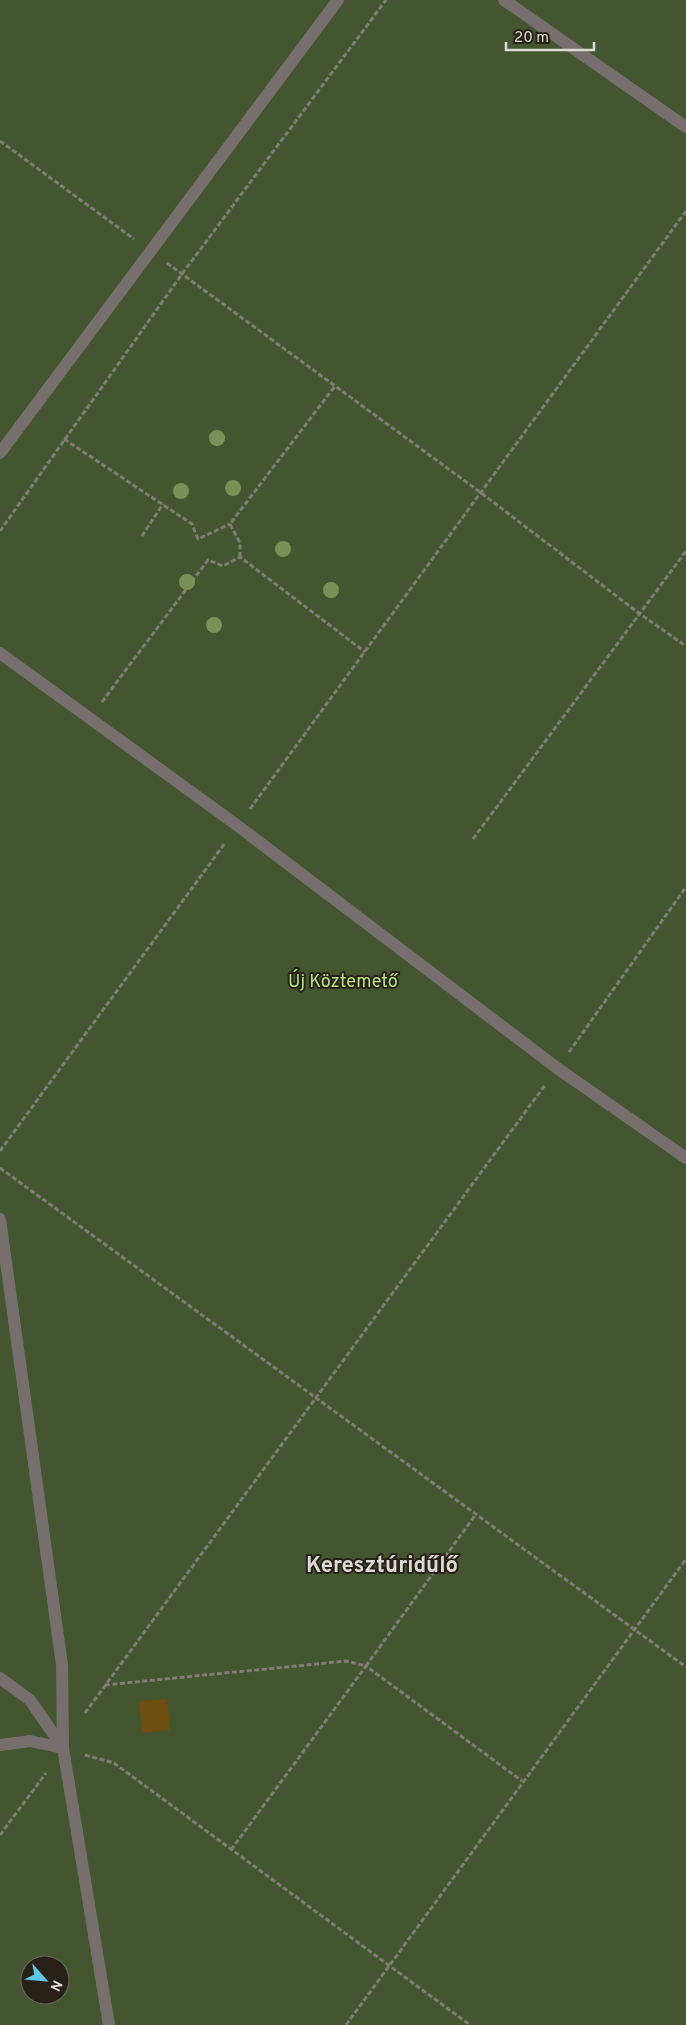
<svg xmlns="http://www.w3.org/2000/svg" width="686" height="2025" font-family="Overpass,sans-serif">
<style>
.green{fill:#43562f;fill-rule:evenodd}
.building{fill:#6f4e11}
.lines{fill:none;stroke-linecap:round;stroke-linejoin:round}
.path{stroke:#817c74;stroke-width:3;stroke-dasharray:5 2.5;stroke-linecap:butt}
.minor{stroke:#766f6e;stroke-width:12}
.tree{fill:#799157}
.labels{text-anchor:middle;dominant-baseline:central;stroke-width:4;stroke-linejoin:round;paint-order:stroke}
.park-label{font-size:18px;fill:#b4e582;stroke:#272118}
.district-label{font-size:22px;font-weight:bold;fill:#dedad4;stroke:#272118}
</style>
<rect width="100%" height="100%" fill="#312b22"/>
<path class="green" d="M0,0h686v2025h-686zM30,1965h30v30h-30z"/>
<path class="building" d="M167,1699l3,31 -28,3 -3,-32z"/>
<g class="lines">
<g class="path">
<path d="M0,141l134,98"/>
<path d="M167,263l313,229 160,122 46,32"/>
<path d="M64,439l128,85 6,15 32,-15"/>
<path d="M0,531l182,-257 204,-274"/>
<path d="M142,536l21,-32"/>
<path d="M240,557v-14l-10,-19 105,-138"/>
<path d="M102,702l106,-142 15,6 17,-9 125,95"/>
<path d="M250,809l436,-598"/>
<path d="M473,839l213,-288"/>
<path d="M569,1052l117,-165"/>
<path d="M0,1151l225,-308"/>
<path d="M0,1168l686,499"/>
<path d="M105,1685l241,-24 20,5 110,-152"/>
<path d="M85,1713l460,-628"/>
<path d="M85,1755l29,8 356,262"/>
<path d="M0,1835l46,-62"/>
<path d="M231,1850l135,-184 156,115"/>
<path d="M346,2025l340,-466"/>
</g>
<g class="minor">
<path d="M504,0l182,127"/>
<path d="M0,453l338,-453"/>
<path d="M0,653l238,173 319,242 129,90"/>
<path d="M0,1219l62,446 1,83 46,277"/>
<path d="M0,1678l30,22 33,48"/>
<path d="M0,1745l30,-4 33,7"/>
</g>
</g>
<g class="tree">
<circle cx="217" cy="438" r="8"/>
<circle cx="233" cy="488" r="8"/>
<circle cx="181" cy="491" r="8"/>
<circle cx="283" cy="549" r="8"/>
<circle cx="187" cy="582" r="8"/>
<circle cx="331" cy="590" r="8"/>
<circle cx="214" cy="625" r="8"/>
</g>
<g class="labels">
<g class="park-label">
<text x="343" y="982">Új Köztemető</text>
</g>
<g class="district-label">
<text x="382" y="1566">Keresztúridűlő</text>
</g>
</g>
<g transform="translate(45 1980) rotate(117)"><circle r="24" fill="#272118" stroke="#706b63"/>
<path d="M0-4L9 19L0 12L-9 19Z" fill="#5ac8e6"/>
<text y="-8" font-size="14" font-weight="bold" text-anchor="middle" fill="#dedad4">N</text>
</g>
<path d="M506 42v8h88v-8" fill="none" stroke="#dedad4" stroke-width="2.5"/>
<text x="514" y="42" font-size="15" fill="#dedad4" stroke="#272118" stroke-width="4" paint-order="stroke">20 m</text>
</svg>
